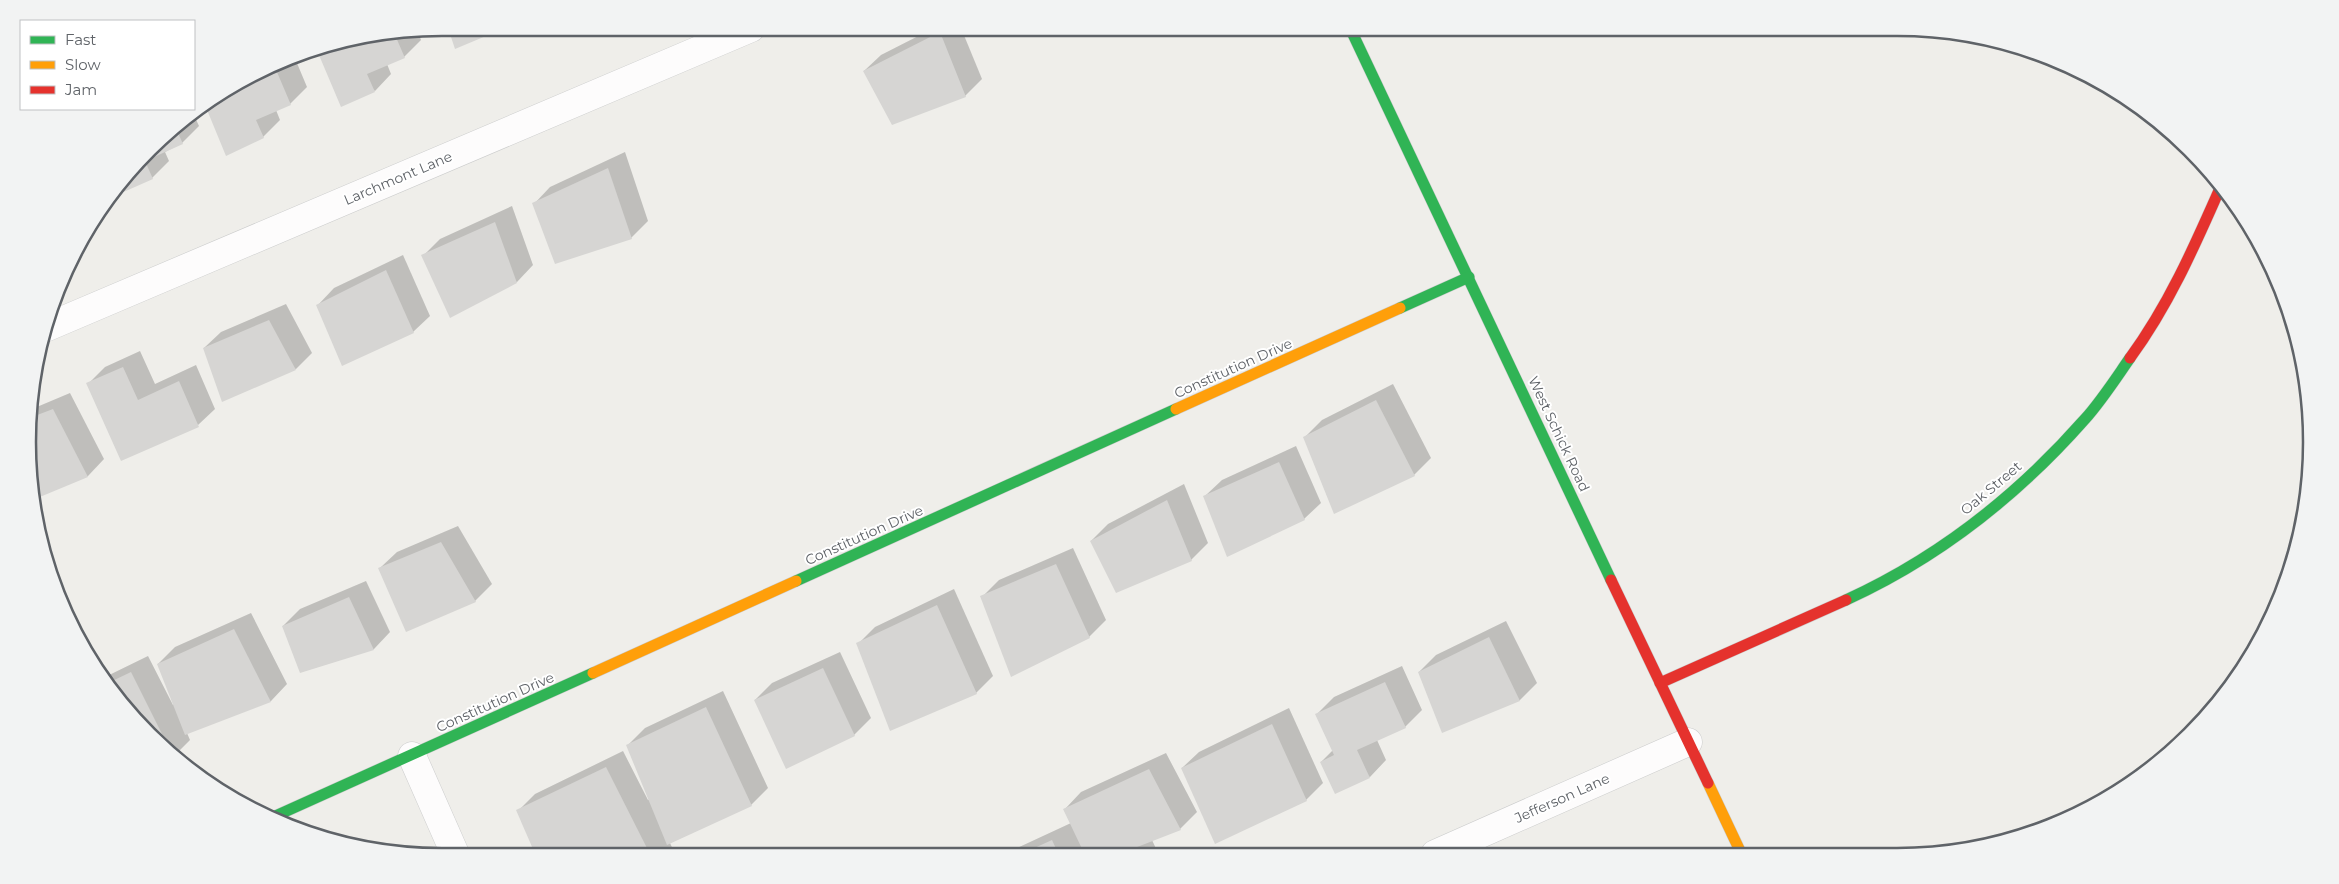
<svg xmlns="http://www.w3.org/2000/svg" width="2339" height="884" font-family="Montserrat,sans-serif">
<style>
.shadow{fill:#0003}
.building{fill:#d6d5d3}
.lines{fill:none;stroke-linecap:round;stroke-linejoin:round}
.street-casing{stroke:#cbcccc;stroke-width:29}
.fast-casing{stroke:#cacacb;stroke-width:12}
.slow-casing{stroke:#cacacb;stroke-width:12}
.jam-casing{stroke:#cacacb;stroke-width:12}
.street{stroke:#fdfcfc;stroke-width:28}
.fast{stroke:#30b455;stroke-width:11}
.slow{stroke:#ff9f0a;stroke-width:11}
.jam{stroke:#e5322d;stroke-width:11}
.labels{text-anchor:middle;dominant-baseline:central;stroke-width:4;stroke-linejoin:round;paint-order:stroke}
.street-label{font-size:14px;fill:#5f6368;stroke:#fff}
.rim{fill:none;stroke:#5f6368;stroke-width:2.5}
</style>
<rect width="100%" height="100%" fill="#efeeea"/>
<g class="shadow">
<path d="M449,28h53l-46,19z"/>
<path d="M934,28h27l21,51 -17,17 -101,-25 17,-16z"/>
<path d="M418,32l3,8 -17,17 -17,7 4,10 -16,17 -58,-43z"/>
<path d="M294,56l13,31 -17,17 -14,6 4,10 -17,17 -36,17 -21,-50 29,-21z"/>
<path d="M193,113l6,13 -17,17 -17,9 4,9 -17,17 -33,13 50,-61z"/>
<path d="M625,152l23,69 -17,17 -97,-34 16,-17z"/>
<path d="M512,206l21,59 -16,17 -94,-26 17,-17z"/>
<path d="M403,255l27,61 -17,16 -95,-27 16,-17z"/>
<path d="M286,304l26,49 -16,16 -92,-21 17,-16z"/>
<path d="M140,351l15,33 41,-19 19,44 -17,16 -110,-41 17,-17z"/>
<path d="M1393,384l38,74 -17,17 -109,-38 17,-17z"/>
<path d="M70,393l34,66 -16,17 -53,22 -3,-89z"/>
<path d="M1296,446l25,57 -17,16 -99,-23 17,-16z"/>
<path d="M1184,484l24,59 -17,17 -100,-19 17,-17z"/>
<path d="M458,526l34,58 -17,17 -95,-33 17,-16z"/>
<path d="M1073,548l33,72 -17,17 -107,-40 17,-17z"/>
<path d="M366,581l24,51 -16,17 -73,23 -18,-46 17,-17z"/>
<path d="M954,589l39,87 -17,17 -118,-49 17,-17z"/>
<path d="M251,613l36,71 -16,17 -84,32 3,7 -15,15 -72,-77 45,-22 25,49h1l-16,-41 17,-17z"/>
<path d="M1506,621l31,62 -17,17 -77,31 -24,-59 17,-17z"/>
<path d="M840,652l31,66 -17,17 -99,-35 17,-17z"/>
<path d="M1402,666l20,44 -17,17 -28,13 9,20 -16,17 -49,-15 12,-12 -16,-36 17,-17z"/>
<path d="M723,691l45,97 -17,17 -81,38 6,13h-139l-19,-45 17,-17 88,-43 25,49 2,-1 -22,-54 17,-17z"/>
<path d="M1289,708l34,75 -17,17 -124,-32 17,-16z"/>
<path d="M1166,753l31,59 -17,17 -28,11 7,15h-157l69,-32 -6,-14 16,-17z"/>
</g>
<g class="building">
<path d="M448,28h57l-50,21z"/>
<path d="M940,32l26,65 -74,28 -29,-54z"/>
<path d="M395,35l10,23 -38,16 8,18 -34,15 -25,-59z"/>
<path d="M274,65l17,40 -35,15 8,18 -38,18 -21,-51 30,-22z"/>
<path d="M175,126l8,18 -38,17 8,18 -34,15 -1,-2 51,-62z"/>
<path d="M608,168l24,71 -77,25 -23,-61z"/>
<path d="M495,222l22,61 -67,35 -29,-63z"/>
<path d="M386,270l28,63 -72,33 -26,-61z"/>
<path d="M269,320l27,50 -74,32 -19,-54z"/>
<path d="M123,367l15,33 41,-19 20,46 -78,34 -35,-78z"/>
<path d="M1376,400l39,76 -81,38 -31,-77z"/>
<path d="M53,409l35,68 -53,22 -3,-82z"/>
<path d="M1279,462l26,58 -78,37 -24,-61z"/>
<path d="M1167,500l25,61 -76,32 -26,-52z"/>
<path d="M441,542l35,60 -70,30 -28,-64z"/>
<path d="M1056,564l34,74 -79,39 -31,-81z"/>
<path d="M349,597l25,53 -74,23 -18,-47z"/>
<path d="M937,605l40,89 -87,37 -34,-88z"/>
<path d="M234,629l37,73 -86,33 -28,-71z"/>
<path d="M1489,637l31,64 -78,32 -24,-61z"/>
<path d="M823,668l32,68 -69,33 -32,-69z"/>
<path d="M131,672l38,76h-1l-60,-65z"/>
<path d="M1385,682l21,46 -49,22 13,28 -35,16 -15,-32 14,-7 -19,-41z"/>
<path d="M706,707l46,99 -85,39 -41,-100z"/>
<path d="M1272,724l35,77 -92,43 -34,-76z"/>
<path d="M606,767l45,89h-115l-20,-46z"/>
<path d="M1149,769l32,61 -49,19 3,6h-50l-22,-46z"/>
<path d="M1052,840l7,15h-40z"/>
</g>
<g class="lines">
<defs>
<g id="street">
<path d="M45,328l706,-300"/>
<path d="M412,756l44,100"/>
<path d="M1435,854l253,-112"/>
</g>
<g id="fast">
<path d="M1350,28l261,552"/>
<path d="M1400,308l69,-31"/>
<path d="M796,581l380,-172"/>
<path d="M1846,600c92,-42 172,-105 239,-181 17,-19 31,-41 45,-61"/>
<path d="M271,818l322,-145"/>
</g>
<g id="slow">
<path d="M1176,409l224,-101"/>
<path d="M593,673l203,-92"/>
<path d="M1708,783l33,70"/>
</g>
<g id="jam">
<path d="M2130,358c39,-53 65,-113 91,-172"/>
<path d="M1611,580l97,203"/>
<path d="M1660,683l186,-83"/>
</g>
</defs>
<use href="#street" class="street-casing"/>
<use href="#fast" class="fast-casing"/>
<use href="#slow" class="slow-casing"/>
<use href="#jam" class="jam-casing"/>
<use href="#street" class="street"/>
<use href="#fast" class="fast"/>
<use href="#slow" class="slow"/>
<use href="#jam" class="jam"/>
</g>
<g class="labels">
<g class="street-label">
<text transform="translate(398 178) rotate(-23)">Larchmont Lane</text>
<text transform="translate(1233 368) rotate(-24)">Constitution Drive</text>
<text transform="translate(1559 434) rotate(65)">West Schick Road</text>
<text transform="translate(1991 488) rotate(-40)">Oak Street</text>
<text transform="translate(864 535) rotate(-24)">Constitution Drive</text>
<text transform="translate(495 702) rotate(-24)">Constitution Drive</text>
<text transform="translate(1562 798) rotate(-24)">Jefferson Lane</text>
</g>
</g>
<path d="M0 0H2339V884H0ZM442 36H1897A406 406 0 0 1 2303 442V442A406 406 0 0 1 1897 848H442A406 406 0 0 1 36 442V442A406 406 0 0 1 442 36Z" fill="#f2f3f3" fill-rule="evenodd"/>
<path class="rim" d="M442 36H1897A406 406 0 0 1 2303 442V442A406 406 0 0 1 1897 848H442A406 406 0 0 1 36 442V442A406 406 0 0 1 442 36Z"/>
<rect x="20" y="20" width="175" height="90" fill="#ffffff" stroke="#bfc1c3"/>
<rect x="30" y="36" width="25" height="8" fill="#30b455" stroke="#bfc1c3"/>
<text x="65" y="45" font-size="15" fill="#5f6368">Fast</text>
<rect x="30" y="61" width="25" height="8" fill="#ff9f0a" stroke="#bfc1c3"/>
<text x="65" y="70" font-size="15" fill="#5f6368">Slow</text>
<rect x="30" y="86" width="25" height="8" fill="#e5322d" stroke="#bfc1c3"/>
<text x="65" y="95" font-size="15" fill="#5f6368">Jam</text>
</svg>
